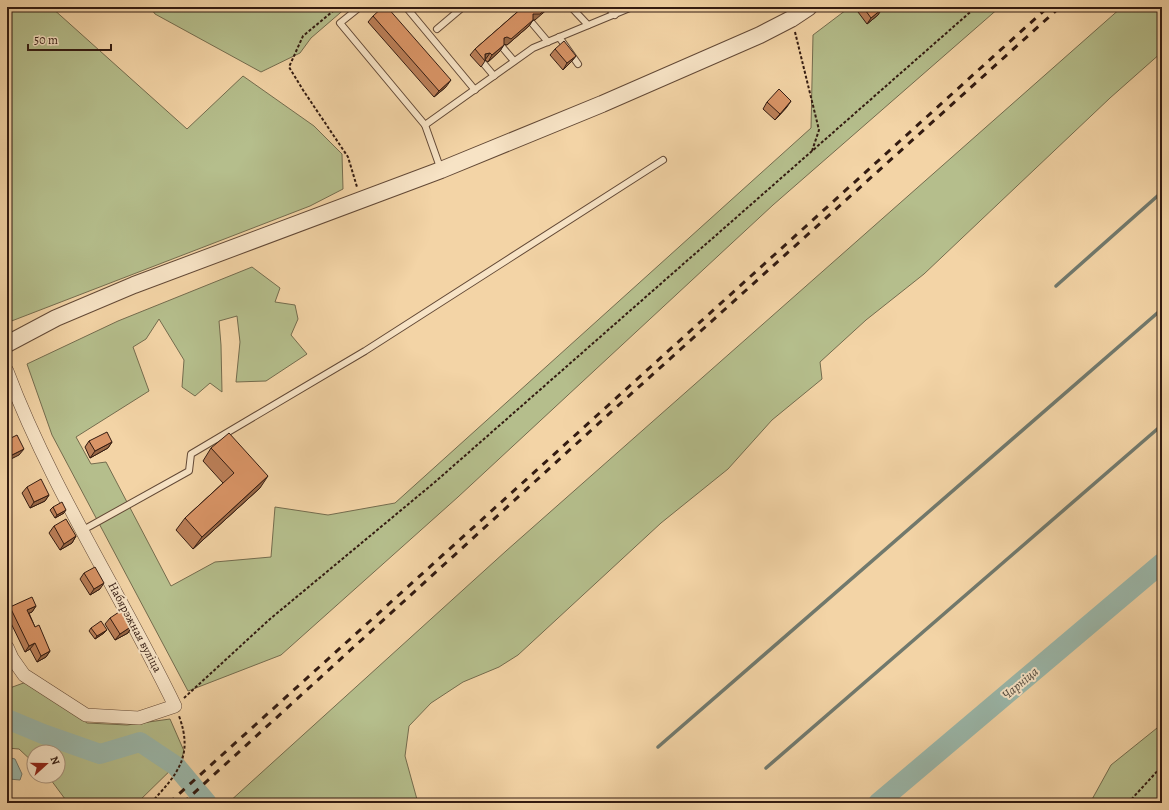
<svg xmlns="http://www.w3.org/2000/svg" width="1169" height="810" font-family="Alegreya,serif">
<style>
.green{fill:#b5be8c;stroke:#746c4e}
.water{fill:#9bb8ab;stroke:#71796d}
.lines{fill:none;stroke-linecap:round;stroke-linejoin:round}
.stream{stroke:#71796d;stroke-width:3.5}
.river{stroke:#9bb8ab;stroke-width:20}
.service-casing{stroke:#634936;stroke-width:8}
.minor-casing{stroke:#634936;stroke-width:14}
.tertiary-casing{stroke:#634936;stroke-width:18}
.path{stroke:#331b11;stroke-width:2;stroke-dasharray:3 2;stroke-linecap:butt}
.service{stroke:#f7e3c5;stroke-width:6}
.minor{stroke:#f7e3c5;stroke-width:13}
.tertiary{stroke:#f7e3c5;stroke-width:16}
.rail{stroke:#331b11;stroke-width:3;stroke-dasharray:7 7;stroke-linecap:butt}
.wall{fill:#bb7f58;stroke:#331b11}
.shaded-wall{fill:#986847;stroke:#331b11}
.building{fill:#d99466;stroke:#331b11}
.labels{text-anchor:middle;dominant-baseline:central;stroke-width:4;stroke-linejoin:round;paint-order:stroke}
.street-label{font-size:12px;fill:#331b11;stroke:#f7e3c5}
.water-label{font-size:13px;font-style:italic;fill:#524a3f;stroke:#f7e3c5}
</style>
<rect width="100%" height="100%" fill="#f3d4a6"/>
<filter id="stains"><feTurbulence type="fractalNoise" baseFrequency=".005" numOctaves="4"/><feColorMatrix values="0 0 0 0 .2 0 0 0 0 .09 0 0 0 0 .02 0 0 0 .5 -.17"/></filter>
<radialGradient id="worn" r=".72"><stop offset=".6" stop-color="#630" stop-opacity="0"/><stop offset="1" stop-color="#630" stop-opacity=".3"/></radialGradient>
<g class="green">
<path d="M7,7h44l136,122 56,-53 71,50 28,28 1,35 -33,17 -301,116 -2,-2z"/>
<path d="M150,7h197l-36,31 -11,15 -39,19 -106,-58z"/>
<path d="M850,7h74l2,2 2,-2h72l-227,198 -315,292 -177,158 -93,36 -136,-256 -25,-71 91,-43 134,-54 28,21 -5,14 20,3 3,14 -7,16 16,19 -41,27 -30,1 4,-40 -3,-26 -18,5 2,24 1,47 -12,-9 -15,13 -13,-9 2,-27 -25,-41 -13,20 -13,8 16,44 -73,46 15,27 15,-2 65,124 44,-24 56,-5 4,-50 53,8 67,-12 416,-375 2,-93z"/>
<path d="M1122,7h40v45l-52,46 -186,176 -58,46 -46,42 2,17 -50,41 -44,49 -67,54 -143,132 -19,12 -36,15 -32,21 -22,23 -4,30 13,47h-190l278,-252z"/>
<path d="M29,681l58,42 40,2 43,-6 14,32 -3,9 -44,43h-69l-20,-27h10v-24h-24v11l-15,-14 -12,-1v-59z"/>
<path d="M1162,724v79h-72l21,-38z"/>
</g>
<path class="water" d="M7,757l8,2 7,15 -2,6 -11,-1 -2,-3z"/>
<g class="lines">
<g class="stream">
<path d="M1056,286l106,-94"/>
<path d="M658,747l504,-438"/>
<path d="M766,768l396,-343"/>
</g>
<g class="river">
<path d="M7,719l36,15 57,20 40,-12 36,24 31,37"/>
<path d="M878,803l284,-240"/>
</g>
<defs>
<g id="service">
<path d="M360,7l-20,16 85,102 16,45"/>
<path d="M406,7l69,83"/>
<path d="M571,7l17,18"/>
<path d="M608,7l7,8"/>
<path d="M532,23l16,19"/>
<path d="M437,29l26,-22"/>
<path d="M559,37l19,27"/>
<path d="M503,48l11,13"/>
<path d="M484,64l10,12"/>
<path d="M425,125l108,-77 99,-41"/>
<path d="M83,530l106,-59 2,-17 174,-103 298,-191"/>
</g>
<path id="minor" d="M7,371c44,117 114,223 168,335l-36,12 -53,-3 -62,-40 -12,-17 -5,-11"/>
<path id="tertiary" d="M7,344l49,-26 78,-33 307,-115 161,-66 158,-69 31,-16 18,-12"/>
</defs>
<use href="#service" class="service-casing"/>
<use href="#minor" class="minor-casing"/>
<use href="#tertiary" class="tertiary-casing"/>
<g class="path">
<path d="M338,7l-35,29 -14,31 14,23 45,67 9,30"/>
<path d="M795,32l24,98 -7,21"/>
<path d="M184,698l86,-79 165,-137 541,-475"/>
<path d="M151,803c26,-29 43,-46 28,-87"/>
<path d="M1128,803l34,-37"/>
</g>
<use href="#service" class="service"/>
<use href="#minor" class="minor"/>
<use href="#tertiary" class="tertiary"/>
<g class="rail">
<path d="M169,803l879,-796"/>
<path d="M183,803l438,-400 439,-396"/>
</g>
</g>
<g class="wall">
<path d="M523,7l12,13h-2l-4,6 -22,19 -3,-1 -4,7 -12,11 -3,-2v1l-4,6 -11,-12 5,-6z"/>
<path d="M862,7h19l-3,8 -11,9 -9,-12z"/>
<path d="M373,16l73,71 -12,10 -66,-75z"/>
<path d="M555,49l21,7 -5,6 -8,8 -13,-15z"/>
<path d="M767,102l20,5 -12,13 -12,-11z"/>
<path d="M89,441l23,1 -4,6 -18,10 -5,-11z"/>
<path d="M211,448l49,40 -67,61 -17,-19 9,-12 38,-35 -20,-22z"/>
<path d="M27,487l22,8 -4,6 -15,7 -8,-15z"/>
<path d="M53,507l11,6 -9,5 -5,-8z"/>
<path d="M54,526l22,10 -4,7 -12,7 -11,-17z"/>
<path d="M84,573l16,16 -10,6 -10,-16z"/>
<path d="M36,606l-4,6 -3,1 6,14 15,24 -4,6 -9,5 -7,-13 -5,3 -18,-37v-4l3,-4z"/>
<path d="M110,618l22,8 -4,7 -13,7 -10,-16z"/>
<path d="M91,628l13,5 -9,6 -6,-8z"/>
</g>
<g class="shaded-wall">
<path d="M548,7h2l-15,13h-2l-4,6 -22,19 -4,-1 1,-6 29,-24z"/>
<path d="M882,9l-4,6 -11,9 4,-6z"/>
<path d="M504,45l-4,6 -12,11 4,-7z"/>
<path d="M490,53l-5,7v-6z"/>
<path d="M576,56l-5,6 -8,8 4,-7z"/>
<path d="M451,80l-5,7 -12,10 5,-6z"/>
<path d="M791,101l-4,6 -12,13 5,-6z"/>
<path d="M112,442l-4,6 -18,10 5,-7z"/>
<path d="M24,449l-5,6 -12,6v-3l1,-1z"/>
<path d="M268,476l-8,12 -67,61 9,-12z"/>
<path d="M49,495l-4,6 -15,7 4,-6z"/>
<path d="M66,510l-2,3 -9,5 2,-3z"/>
<path d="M76,536l-4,7 -12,7 4,-6z"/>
<path d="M104,583l-4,6 -10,6 4,-6z"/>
<path d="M36,606l-4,6 -9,4 4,-6z"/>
<path d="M132,626l-4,7 -13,7 5,-6z"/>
<path d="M107,630l-3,3 -9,6 2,-3z"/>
<path d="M35,643l-5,6 -5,3 4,-6z"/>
<path d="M50,651l-4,6 -9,5 4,-6z"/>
</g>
<g class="building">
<path d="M383,7h4l64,73 -12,11 -66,-75z"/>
<path d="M523,7h25l-8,7h-7v6l-22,19 -4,-2 -3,1v7l-12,10 -2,-2 -5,1v7l-10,-12z"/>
<path d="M863,7h18l1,2 -11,9z"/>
<path d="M564,41l12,15 -9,7 -12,-14z"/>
<path d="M779,89l12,12 -11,13 -13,-12z"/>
<path d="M107,432l5,10 -17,9 -6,-10z"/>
<path d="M229,433l39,43 -66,61 -17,-19 49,-45 -23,-25z"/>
<path d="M17,435l7,14 -16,8 -1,-2v-15z"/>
<path d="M41,479l8,16 -15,7 -7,-15z"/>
<path d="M62,502l4,8 -9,5 -4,-8z"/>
<path d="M66,519l10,17 -12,8 -10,-18z"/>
<path d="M95,567l9,16 -10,6 -10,-16z"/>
<path d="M32,597l4,9 -9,4 8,17 4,-2 11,26 -9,5 -6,-13 -6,3 -19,-39z"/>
<path d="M122,610l10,16 -12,8 -10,-16z"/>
<path d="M101,621l6,9 -10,6 -6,-8z"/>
</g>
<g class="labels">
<g class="street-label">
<text transform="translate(135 627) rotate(62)">Набярэжная вуліца</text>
</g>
<g class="water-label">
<text transform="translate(1020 683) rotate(-40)">Чарніца</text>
</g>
</g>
<rect width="1169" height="810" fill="none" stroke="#f3d4a6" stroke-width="24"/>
<rect x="8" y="8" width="1153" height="794" fill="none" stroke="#331b11" stroke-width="2"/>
<rect x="12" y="12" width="1145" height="786" fill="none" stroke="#331b11"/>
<g transform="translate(46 764) rotate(69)"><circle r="19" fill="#f7e3c5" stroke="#a9937d"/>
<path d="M0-3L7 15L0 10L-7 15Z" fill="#8f2418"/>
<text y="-6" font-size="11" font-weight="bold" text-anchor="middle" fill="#331b11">N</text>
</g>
<path d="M28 44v6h83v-6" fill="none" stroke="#331b11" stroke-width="2"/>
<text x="34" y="44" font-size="12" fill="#331b11" stroke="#f7e3c5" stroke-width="3" paint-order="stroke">50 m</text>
<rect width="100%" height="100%" filter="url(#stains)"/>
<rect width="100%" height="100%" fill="url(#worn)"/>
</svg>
